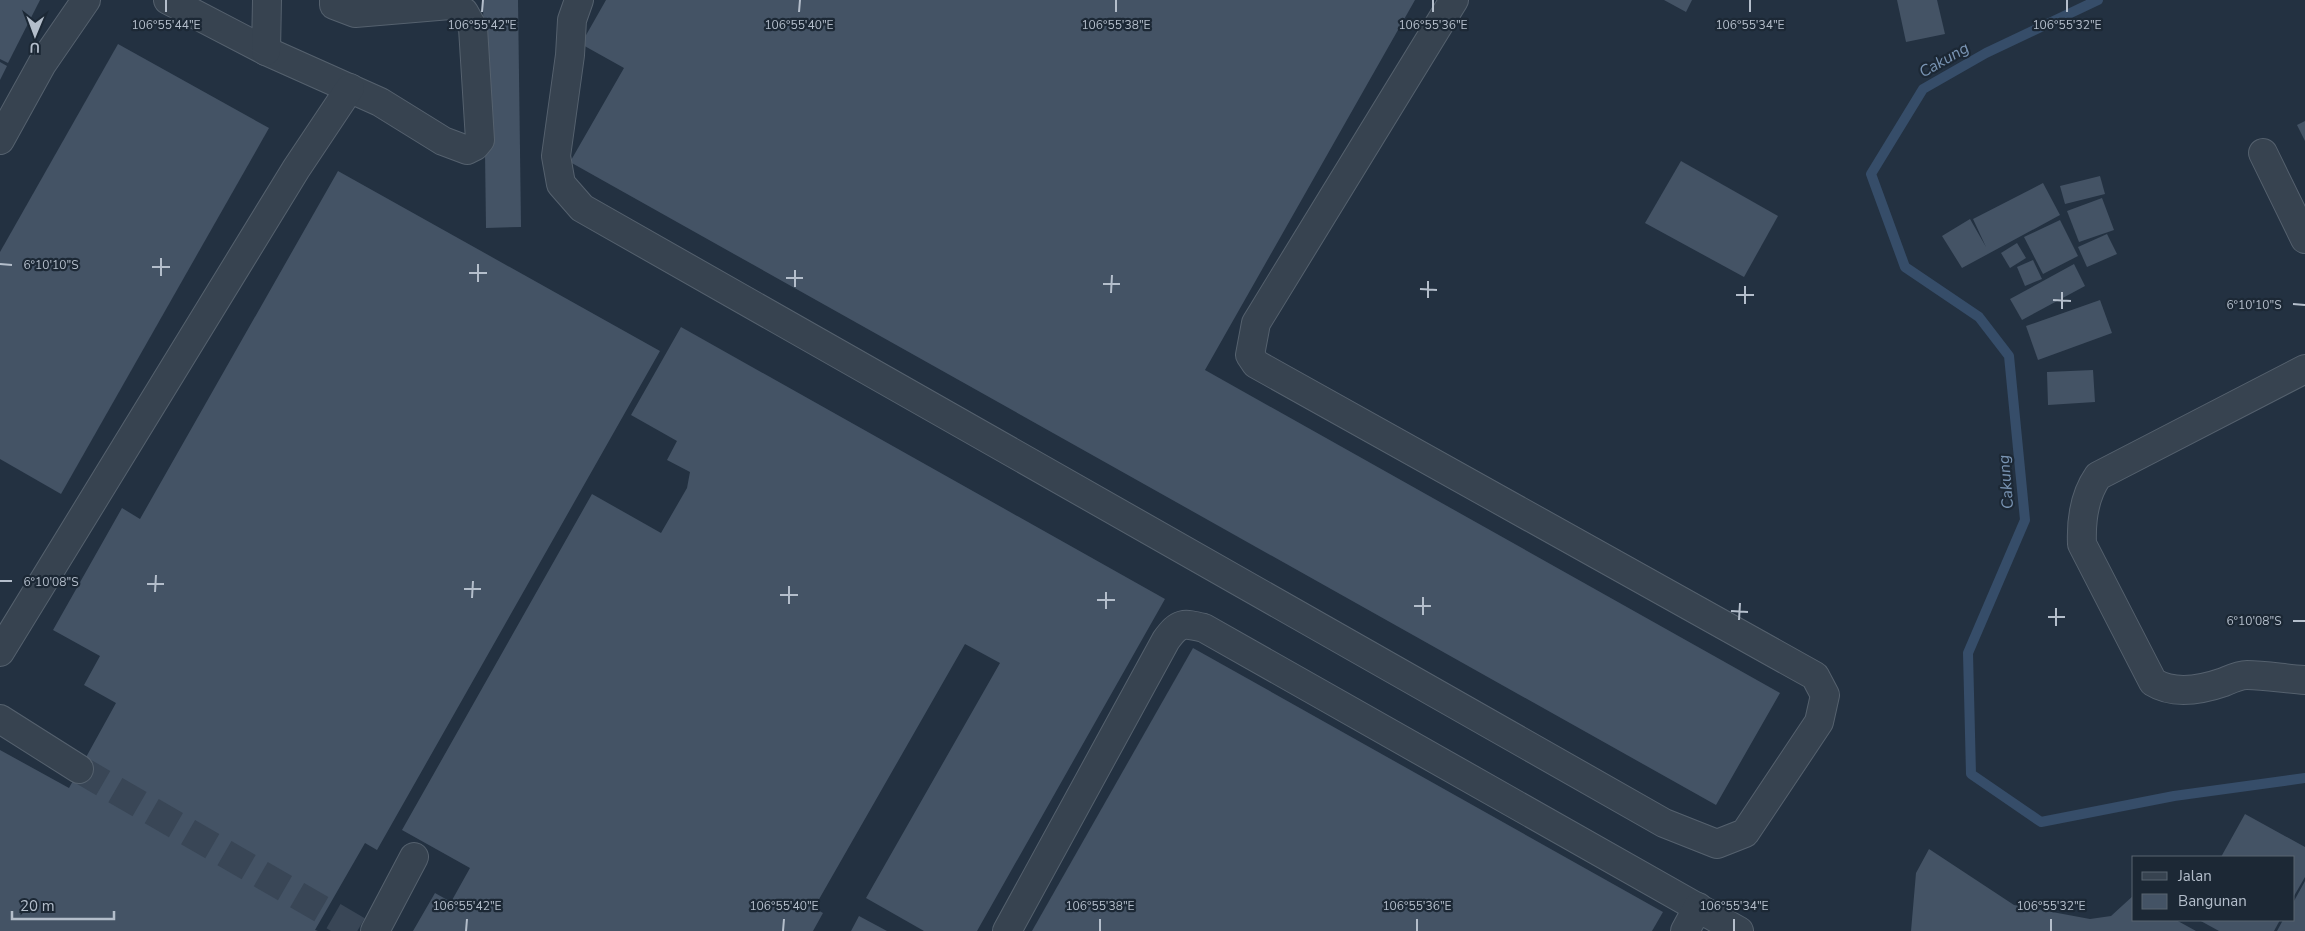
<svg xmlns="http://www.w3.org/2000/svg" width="2305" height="931" font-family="'Nunito Sans',sans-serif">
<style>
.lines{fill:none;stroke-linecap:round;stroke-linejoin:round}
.stream{stroke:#364d69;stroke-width:10}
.building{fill:#445365}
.minor-tunnel{stroke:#394656;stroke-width:28;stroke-dasharray:28 14;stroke-linecap:butt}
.minor-casing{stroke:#55616e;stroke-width:30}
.minor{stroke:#374350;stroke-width:28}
.ticks{fill:none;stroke:#b4becb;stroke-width:2}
.labels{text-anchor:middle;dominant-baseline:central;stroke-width:4.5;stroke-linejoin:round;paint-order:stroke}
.water-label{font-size:16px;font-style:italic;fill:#7a95b4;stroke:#1c2835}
.ticks-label{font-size:12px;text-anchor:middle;fill:#b4becb;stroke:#1c2835;stroke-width:4.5;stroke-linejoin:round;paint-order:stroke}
</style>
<rect width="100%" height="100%" fill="#233141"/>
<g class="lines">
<path class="stream" d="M2098,0l-112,53 -63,36 -52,85 34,93 74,50 30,39 16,164 -57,133 3,121 70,48 133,-26 131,-18"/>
</g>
<g class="building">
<path d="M0,0h40l-32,63 -8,-4z"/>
<path d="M483,0h35l3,227 -35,1z"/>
<path d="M606,0h809l-210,370 575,323 -64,112 -1146,-643 54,-94 -43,-24z"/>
<path d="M1664,0h28l-6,12z"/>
<path d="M1897,0h40l8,34 -39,8z"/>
<path d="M118,44l151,84 -208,366 -61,-35v-207z"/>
<path d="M0,62l7,4 -7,14z"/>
<path d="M2305,121v20l-8,-16z"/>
<path d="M1681,161l97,55 -34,61 -99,-54z"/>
<path d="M338,171l322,180 -283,499 -12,-7 -50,87 3,1h-318v-181l69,38 47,-85 -32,-18 16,-29 -47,-26 69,-122 18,11z"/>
<path d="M2100,176l5,18 -40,10 -5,-18z"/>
<path d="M2043,183l17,32 -98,53 -20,-32 28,-17 16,28 -13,-28z"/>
<path d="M2102,198l12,32 -35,12 -12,-31z"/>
<path d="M2060,220l18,36 -35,18 -19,-37z"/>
<path d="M2107,234l10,20 -30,13 -9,-20z"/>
<path d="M2017,243l9,15 -16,10 -9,-15z"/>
<path d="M2033,260l9,19 -17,7 -8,-19z"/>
<path d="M2074,264l11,22 -63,34 -12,-21z"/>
<path d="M2100,300l12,33 -74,27 -12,-34z"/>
<path d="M681,327l484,272 -188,332h-53l-58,-33 134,-235 -35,-19 -151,264 9,5 -10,18h-400l22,-38 16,9 19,-34 -68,-38 190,-336 69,39 26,-45 3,-16 -23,-12 10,-19 -46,-26z"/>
<path d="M2093,370l2,32 -47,3 -1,-33z"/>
<path d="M1193,648l470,264 -11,19h-620z"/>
<path d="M2245,814l60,33v30l-11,19v-39h-73z"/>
<path d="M1929,849l85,56 76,14 21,-3 23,-21v25h42l20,11h-285l5,-58z"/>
<path d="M2305,881v50h-28l6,-11h11v-19z"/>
<path d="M859,916l28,15h-36z"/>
<path d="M2199,920h81l-6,11h-55z"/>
</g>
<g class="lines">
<path class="minor-tunnel" d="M79,769l280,162"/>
<defs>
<g id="minor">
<path d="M168,0l98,51 114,51 63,39 24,9 8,-4 5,-6 -7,-112 -9,-16 -14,-7 -95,8 -21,-8v-5"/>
<path d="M579,0l-7,20 -2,35 -14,101 5,28 21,24 1082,615 53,21 28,-11 74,-111 6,-27 -10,-19 -559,-312 -6,-9 6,-32 198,-323"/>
<path d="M266,51l1,-51"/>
<path d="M0,140l42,-76 44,-64"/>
<path d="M2263,153l42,86"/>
<path d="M2305,369l-207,107c-14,20 -17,44 -16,68l71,138c21,13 48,8 71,0 7,-3 15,-7 23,-7 19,0 39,4 58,5"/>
<path d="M0,652l296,-483 54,-81"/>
<path d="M0,719l79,50"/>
<path d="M375,931l39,-74"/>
<path d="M1007,931l159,-291c13,-18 17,-17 38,-12l535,303"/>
<path d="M1685,931l13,-24"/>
</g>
</defs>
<use href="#minor" class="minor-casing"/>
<use href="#minor" class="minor"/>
</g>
<path class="ticks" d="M166,12v-12M482,12l1,-12M799,12l1,-12M1116,12v-12M1433,12v-12M1750,12v-12M2067,12v-12M0,264l12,1M152,267h18M469,273h18M161,276v-18M786,278h17M478,282v-18M1103,284h17M795,287v-17M1420,289l17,1M1111,293l1,-18M1736,295h18M1428,298v-17M2053,300l18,1M1745,304v-18M2293,304l12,1M2062,309v-17M0,581h12M147,584h17M464,589h17M155,592l1,-17M780,595h18M472,598l1,-17M1097,600h18M789,604v-18M1414,606h17M1106,609v-17M1731,611l17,1M1423,615v-18M2048,617h17M1739,620l1,-17M2293,621h12M2056,626v-18M466,931l1,-12M783,931l1,-12M1100,931v-12M1417,931v-12M1734,931v-12M2051,931v-12"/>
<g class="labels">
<g class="water-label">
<text transform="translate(1944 60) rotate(-30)">Cakung</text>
<text transform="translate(2006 482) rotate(-95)">Cakung</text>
</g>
</g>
<g class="ticks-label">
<text x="166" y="29">106°55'44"E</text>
<text x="482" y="29">106°55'42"E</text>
<text x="799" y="29">106°55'40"E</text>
<text x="1116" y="29">106°55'38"E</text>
<text x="1433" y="29">106°55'36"E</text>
<text x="1750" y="29">106°55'34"E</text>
<text x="2067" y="29">106°55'32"E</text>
<text x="51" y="269">6°10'10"S</text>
<text x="2254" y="309">6°10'10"S</text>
<text x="51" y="586">6°10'08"S</text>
<text x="2254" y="625">6°10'08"S</text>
<text x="467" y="910">106°55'42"E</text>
<text x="784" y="910">106°55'40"E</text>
<text x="1100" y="910">106°55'38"E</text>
<text x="1417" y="910">106°55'36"E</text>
<text x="1734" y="910">106°55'34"E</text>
<text x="2051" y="910">106°55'32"E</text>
</g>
<rect x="2132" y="856" width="162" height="65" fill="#1c2835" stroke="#596471"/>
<rect x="2142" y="872" width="25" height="8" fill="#374350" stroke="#596471"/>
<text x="2178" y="881" font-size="15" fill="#b4becb">Jalan</text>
<rect x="2142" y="894" width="25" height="15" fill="#445365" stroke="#596471"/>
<text x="2178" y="906" font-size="15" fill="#b4becb">Bangunan</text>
<g transform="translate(35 35) rotate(181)" stroke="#1c2835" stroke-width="4" paint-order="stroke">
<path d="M0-4L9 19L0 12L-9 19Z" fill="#b4becb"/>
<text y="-8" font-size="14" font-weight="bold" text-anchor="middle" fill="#b4becb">U</text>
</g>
<path d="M12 911v8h102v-8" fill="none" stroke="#b4becb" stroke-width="2.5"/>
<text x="20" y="911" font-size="15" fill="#b4becb" stroke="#1c2835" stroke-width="4" paint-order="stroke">20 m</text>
</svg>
